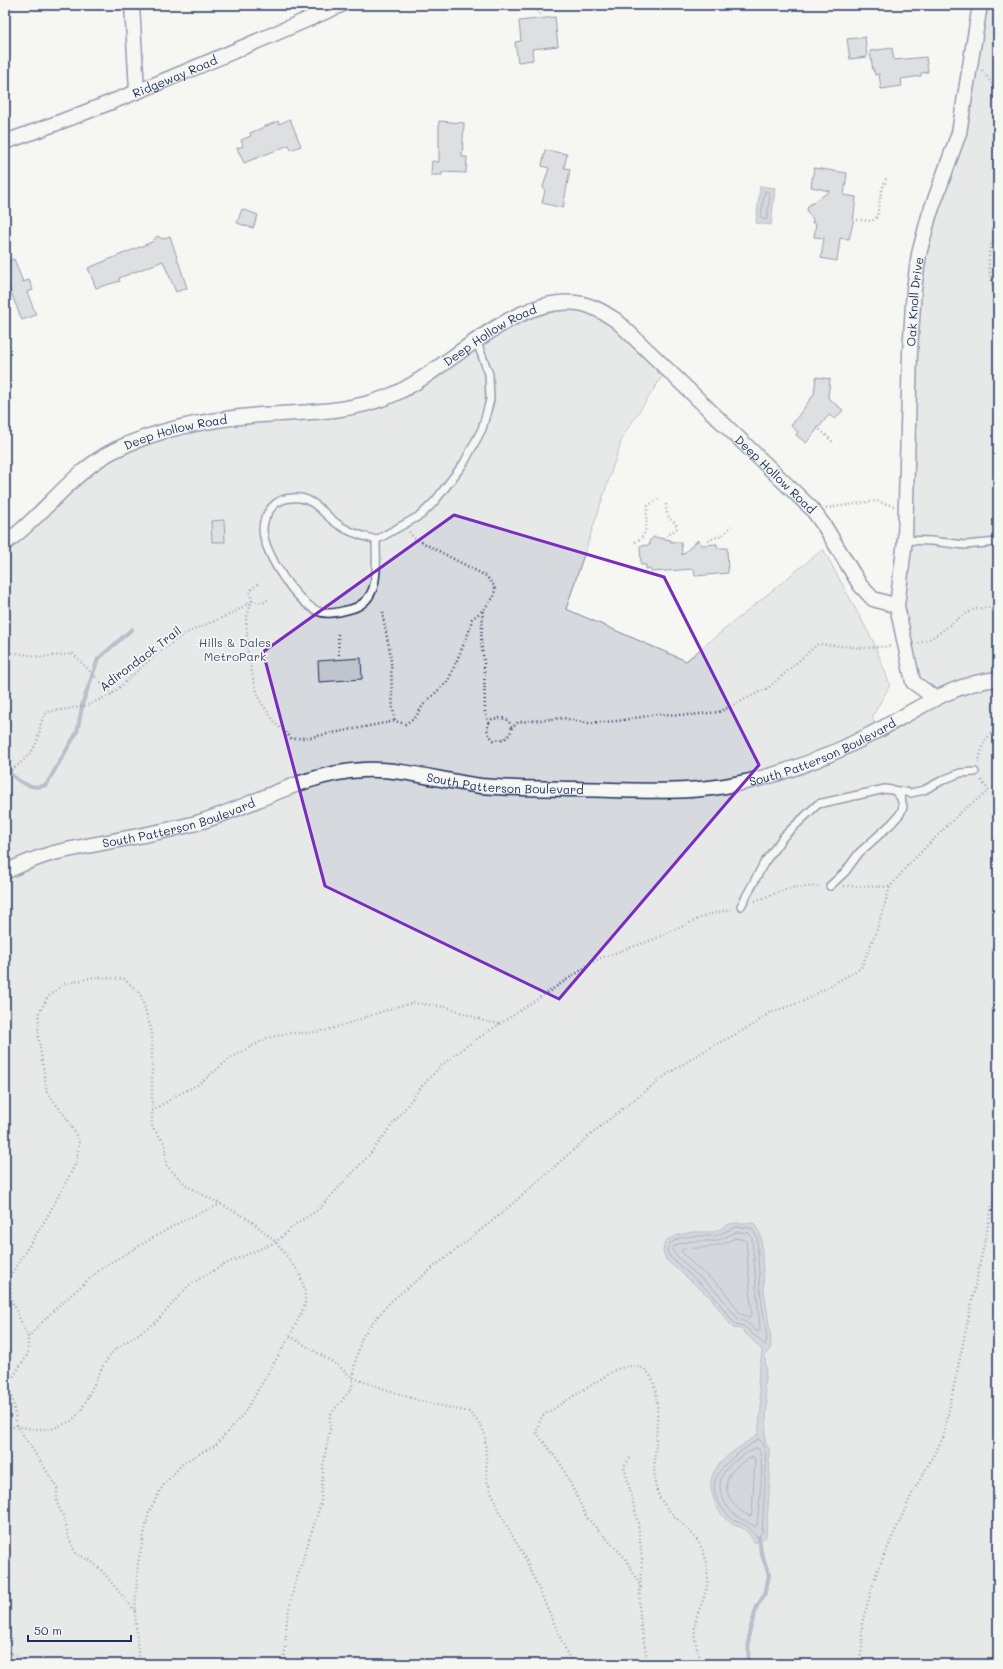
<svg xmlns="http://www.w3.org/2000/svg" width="1003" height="1669" font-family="Mali,sans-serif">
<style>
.green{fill:#d6d9dd;stroke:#78849e}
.water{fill:#abb2c0;stroke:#717e99}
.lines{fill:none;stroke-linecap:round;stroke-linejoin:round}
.shore{stroke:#556385;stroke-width:1}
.stream{stroke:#717e99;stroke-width:4}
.building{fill:#c0c4cd;stroke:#1b2f5e}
.service-casing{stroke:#1b2f5e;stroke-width:10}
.minor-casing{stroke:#1b2f5e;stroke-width:17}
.path{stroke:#1b2f5e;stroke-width:2.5;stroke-dasharray:1 3;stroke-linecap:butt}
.service{stroke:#f6f6f2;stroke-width:7}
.minor{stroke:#f6f6f2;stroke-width:14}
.marked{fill:none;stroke:#7b2cbf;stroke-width:3;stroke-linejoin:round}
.labels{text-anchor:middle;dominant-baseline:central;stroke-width:3.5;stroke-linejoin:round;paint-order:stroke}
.street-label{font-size:12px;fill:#1b2f5e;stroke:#f6f6f2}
.park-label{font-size:12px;fill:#405177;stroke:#f6f6f2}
</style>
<rect width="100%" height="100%" fill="#f6f6f2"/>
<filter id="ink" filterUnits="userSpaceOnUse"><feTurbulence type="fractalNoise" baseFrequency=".025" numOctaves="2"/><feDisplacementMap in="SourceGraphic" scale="8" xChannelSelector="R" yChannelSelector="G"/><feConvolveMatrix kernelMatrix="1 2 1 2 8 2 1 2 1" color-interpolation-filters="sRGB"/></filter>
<g filter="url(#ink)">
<path class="green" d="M980,5h18v1659h-993v-1121l85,-77 74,-34 204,-28 118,-71 66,-28 50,6 65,58 -44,67 -57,173 120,52 137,-112 50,92 17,44 -18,32 5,14 58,-33 -22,-16 -16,-76 17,-317 33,-120z"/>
<g class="water">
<path d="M760,186l15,2 -4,37 -15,-2z"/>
<path d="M736,1223h18l7,13 3,53 7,50 -1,10 -5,6 1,16 -2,15 3,18 -2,38 4,7 1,29 -4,59 -11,6c-3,-4 -6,-9 -9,-12 -6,-6 -14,-6 -21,-13 -6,-6 -9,-13 -12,-21 -12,-32 25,-47 45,-63l3,-28 -3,-25 4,-31 -21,-21 -8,-1 -22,-30 -45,-38 -3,-9 2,-10 13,-6 14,-3h22l15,-8z"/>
</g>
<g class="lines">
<g class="shore">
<path d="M765,191l5,2 -3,26 -2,1 -4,-2z"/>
<path d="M736,1227l16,1 5,9 3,53 7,49 -2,6 -21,-19 -9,-2 -22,-29 -43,-38 -3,-6 2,-7 10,-6 13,-2h23z"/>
<path d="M737,1232l12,1 3,5 8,92 -2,2 -12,-10 -8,-3 -21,-27 -26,-22 -19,-19 1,-4 8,-4 12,-2h23z"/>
<path d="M735,1238l11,2 6,75 -2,2 -9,-3 -20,-27 -26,-21 -14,-15 2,-2c20,-2 33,0 52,-11z"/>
<path d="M758,1439l2,1 5,10 1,17 -4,66 -5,4c-4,-3 -5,-7 -8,-9 -7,-6 -15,-6 -21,-13 -34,-37 3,-56 30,-76z"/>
<path d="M755,1448h3c8,11 0,61 -1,77l-2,2c-5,-5 -13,-6 -18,-11 -7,-4 -12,-12 -15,-20 -9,-25 15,-37 33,-48z"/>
<path d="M752,1457l3,2 -3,55 -2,2c-16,-6 -30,-25 -20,-42 4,-7 15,-13 22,-17z"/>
</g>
<g class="stream">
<path d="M5,768c11,12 24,23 41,17l31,-53 6,-30 15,-43 34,-30"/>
<path d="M748,1664l1,-31 8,-27 8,-12 4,-19 -8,-23 -2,-15"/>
</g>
</g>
<g class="building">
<path d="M555,17l3,29 -26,3 1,11 -15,2 -3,-20 6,-1 -2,-20z"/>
<path d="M865,37l2,20 -17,2 -3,-20z"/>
<path d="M892,48l2,12 32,-3 2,15 -7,1v3l-20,3 1,7 -21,3 -2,-15 -4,1 -1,-5 -1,1 -3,-20z"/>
<path d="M290,119l11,27 -10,4 -2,-5 -45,18 -7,-15 6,-2 -2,-6 10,-4 -1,-3 28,-12 1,3z"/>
<path d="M439,121l25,2 -2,34h5l-1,16 -24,-1v3h-11l1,-14 7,1z"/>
<path d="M545,150l22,4 -3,14 6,1 -7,39 -21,-5 3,-12 -2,-4 6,-19 -7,-2z"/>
<path d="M814,168l33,5 -3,22 12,2 -3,26 -4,16 -9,-1 -3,23 -16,-3 3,-20 -10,-1 2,-14h-4l1,-4 -6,-8 1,-5 22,-15 -19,-4z"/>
<path d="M242,209l16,6 -5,13 -16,-5z"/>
<path d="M157,236l6,3 7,-3 17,52 -11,4 -13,-31 -44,17 1,3 -24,7 -8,-20 64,-26z"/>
<path d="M14,259l9,23 6,-2 4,10 -6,2 9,23 -14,5 -13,-32h-4v-26z"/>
<path d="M816,377l14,2 -2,19 15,12 -8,9 -6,-4 -23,28 -10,-8 2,-3 -7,-6 23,-32z"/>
<path d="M224,520l1,22h-13l-1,-21z"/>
<path d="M654,537l17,3v2h10l1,13 16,-15 4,5 15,-1v4h10l1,25 -33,3 -1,-7 -43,3 -1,-4 -4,1v-4h-5l-1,-19 10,-1 -1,-4z"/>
<path d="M361,658l1,21 -43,3 -1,-21z"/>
</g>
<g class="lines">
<defs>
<g id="service">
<path d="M376,540c-13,-4 -26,-7 -37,-15 -13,-8 -23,-25 -39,-27 -10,-1 -21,1 -28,9 -5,6 -9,14 -9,22 0,24 34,75 57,83 8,3 18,0 27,-2 35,-7 29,-43 29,-70l45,-25 14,-14 29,-38 18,-34 8,-29 -1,-26 -13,-34"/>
<path d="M905,540l26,1 34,4 33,-3"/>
<path d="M830,886l15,-14 14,-19 32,-29 9,-10 3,-7 -2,-9 -6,-7"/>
<path d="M741,906l23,-43 20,-27 34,-32 67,-15 26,4 13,-3 19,-10 17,-7 15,-1"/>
</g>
<g id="minor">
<path d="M132,5l5,86"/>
<path id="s1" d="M5,142c114,-40 225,-89 336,-137"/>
<path id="s2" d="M5,543c38,-26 67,-72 110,-93 44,-22 97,-31 146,-35 45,-3 89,-2 131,-20 56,-24 125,-105 191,-91 13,3 23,10 34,17l195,188 13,18 35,58 13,14 24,7"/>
<path id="s3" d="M935,698l-22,-16 -16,-76 8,-66 5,-188 4,-63 5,-35 10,-38 30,-83 21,-128"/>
<path id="s4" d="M5,872c17,-8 35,-16 53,-20 48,-11 96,-17 142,-30 55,-17 104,-49 163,-52 39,-2 79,11 118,16 31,3 63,2 93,3 50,1 102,5 151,-3 54,-9 102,-28 150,-54 40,-21 77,-49 123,-53"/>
</g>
</defs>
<use href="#service" class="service-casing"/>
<use href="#minor" class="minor-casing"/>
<g class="path">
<path d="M530,8l10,5v6"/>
<path d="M982,70l11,15 5,12"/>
<path d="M857,220l15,1 5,-4 4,-24 6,-17"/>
<path d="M998,234c-2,3 -5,7 -7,11 -4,11 -3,40 7,46"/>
<path d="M817,427l16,15"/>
<path d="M826,508l50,-7 18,5"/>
<path d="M409,532l5,6 72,38 9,11 -1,10 -11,13"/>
<path d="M666,540v-3l11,-9 -1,-5c-9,-4 -10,-11 -10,-20"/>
<path d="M635,542c16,-7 9,-23 13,-36l10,-7"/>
<path d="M709,545v-5l13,-5 10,-9"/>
<path d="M258,584l-6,4 -2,4 2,9 -6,18 2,37 5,22 7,23 17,24 15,14 20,-2 83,-16"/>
<path d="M383,612c1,18 7,33 8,50 1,20 0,39 4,59l10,3 11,-7 7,-12 25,-24 21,-49 3,-13 11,-9 -2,32 3,19 1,51 4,12 -2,5 2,6 5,5 11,-1 5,-5 2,-6 6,-6 45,-4 24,5 31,-2 39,-7 33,1 29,-3 49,-24 50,-44 47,4 26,-2"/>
<path d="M338,634l1,22"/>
<path d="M918,643c22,-5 35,-25 55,-33 7,-3 17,-2 25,-3"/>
<path d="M5,651l36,6 32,-3 39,40"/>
<path d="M489,723l3,-4 9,-1 7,2 4,8"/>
<path d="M978,763l6,-21 14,-16"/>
<path d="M5,775c13,-10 28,-20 33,-37 3,-11 1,-16 9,-26l39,-6 26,-12 42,-38 30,-22 49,-21 19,-12 11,2 6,-4"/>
<path d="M844,886l46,1"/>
<path d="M755,901l35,-13 31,-2"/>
<path d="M152,1111l25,-16 22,-11 33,-27 35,-19 22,-5h19l20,-3 68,-23 18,-4 33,4 37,14 17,3"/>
<path d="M290,1336l49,30 14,12 67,23 49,11 12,13 4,10 2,46 14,34 24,43 47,106"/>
<path d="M28,1337l27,-28 48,-42 79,-46 39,-17"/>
<path d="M5,1429l12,-3 15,3h20l19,-8 10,-10 22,-45 11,-16 42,-28 33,-37 36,-21 51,-22 21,-19 21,-13 52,-56 52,-68 20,-21 20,-16 136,-90 54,-19 55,-25 24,-6"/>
<path d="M630,1458l-6,8 14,57 4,36 -3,46 2,22 7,37"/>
<path d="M641,1588l-15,-29 -39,-41 -25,-52 -26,-34 6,-16 73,-46c67,-26 32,87 41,118 8,30 46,42 50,74 1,7 3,17 1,24 -2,13 -11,27 -12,40 -2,14 3,26 8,38"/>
<path d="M135,1611l-33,-40 -12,-11 -14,-6 -8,-18 -3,-16 -8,-17v-16l-40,-61 -5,-29 -5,-11 21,-32v-17l-17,-38 -1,-23 36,-57 31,-58 2,-20 -11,-21 -21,-28 -9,-57 1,-22 8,-15 16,-14 32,-7 29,2 16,14 12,39v95l13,17 1,21 21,21 63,34 26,22 24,32 5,18v13l-15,31 -45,76 -29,33 -32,17 -22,25 -13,25 -11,51 -3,48 4,53"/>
<path d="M5,1650l24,14"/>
<path d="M284,1664l3,-46 7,-31 27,-84 2,-38 7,-36v-14l22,-27 3,-26 7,-24 9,-14 20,-23 111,-88 101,-89 66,-51 37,-23 47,-25 16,-12 35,-12 57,-33 15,-36 14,-45 18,-22 55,-55 26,-19 -8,-11"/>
<path d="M859,1664l3,-14v-27l15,-52 35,-77 31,-56 55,-260"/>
</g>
<use href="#service" class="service"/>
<use href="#minor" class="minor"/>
</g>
</g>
<path d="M0 0H1003V1669H0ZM454,515l210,62 95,188 -200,234 -234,-113 -62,-234z" fill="#f6f6f2" fill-opacity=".55" fill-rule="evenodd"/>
<path class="marked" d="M454,515l210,62 95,188 -200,234 -234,-113 -62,-234z"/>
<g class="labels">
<g class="street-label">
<text stroke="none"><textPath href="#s1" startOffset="182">Ridgeway Road</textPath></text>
<text stroke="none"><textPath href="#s3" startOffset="410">Oak Knoll Drive</textPath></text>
<text stroke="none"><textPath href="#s2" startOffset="544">Deep Hollow Road</textPath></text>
<text stroke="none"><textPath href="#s2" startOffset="208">Deep Hollow Road</textPath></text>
<text stroke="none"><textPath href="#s2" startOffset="904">Deep Hollow Road</textPath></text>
<text transform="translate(140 658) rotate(-37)">Adirondack Trail</text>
<text stroke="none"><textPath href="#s4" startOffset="841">South Patterson Boulevard</textPath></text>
<text stroke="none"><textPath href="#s4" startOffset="517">South Patterson Boulevard</textPath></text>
<text stroke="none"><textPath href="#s4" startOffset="181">South Patterson Boulevard</textPath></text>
</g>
<g class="park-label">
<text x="235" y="642">Hills &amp; Dales<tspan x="235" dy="14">MetroPark</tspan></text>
</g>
</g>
<rect width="1003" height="1669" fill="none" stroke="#f6f6f2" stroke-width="20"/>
<rect x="10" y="10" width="983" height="1649" fill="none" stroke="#1b2f5e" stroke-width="1.5" filter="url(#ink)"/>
<path d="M28 1635v6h103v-6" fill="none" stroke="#1b2f5e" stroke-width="2"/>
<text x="34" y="1635" font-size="12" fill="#1b2f5e" stroke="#f6f6f2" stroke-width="3" paint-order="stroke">50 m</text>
</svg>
